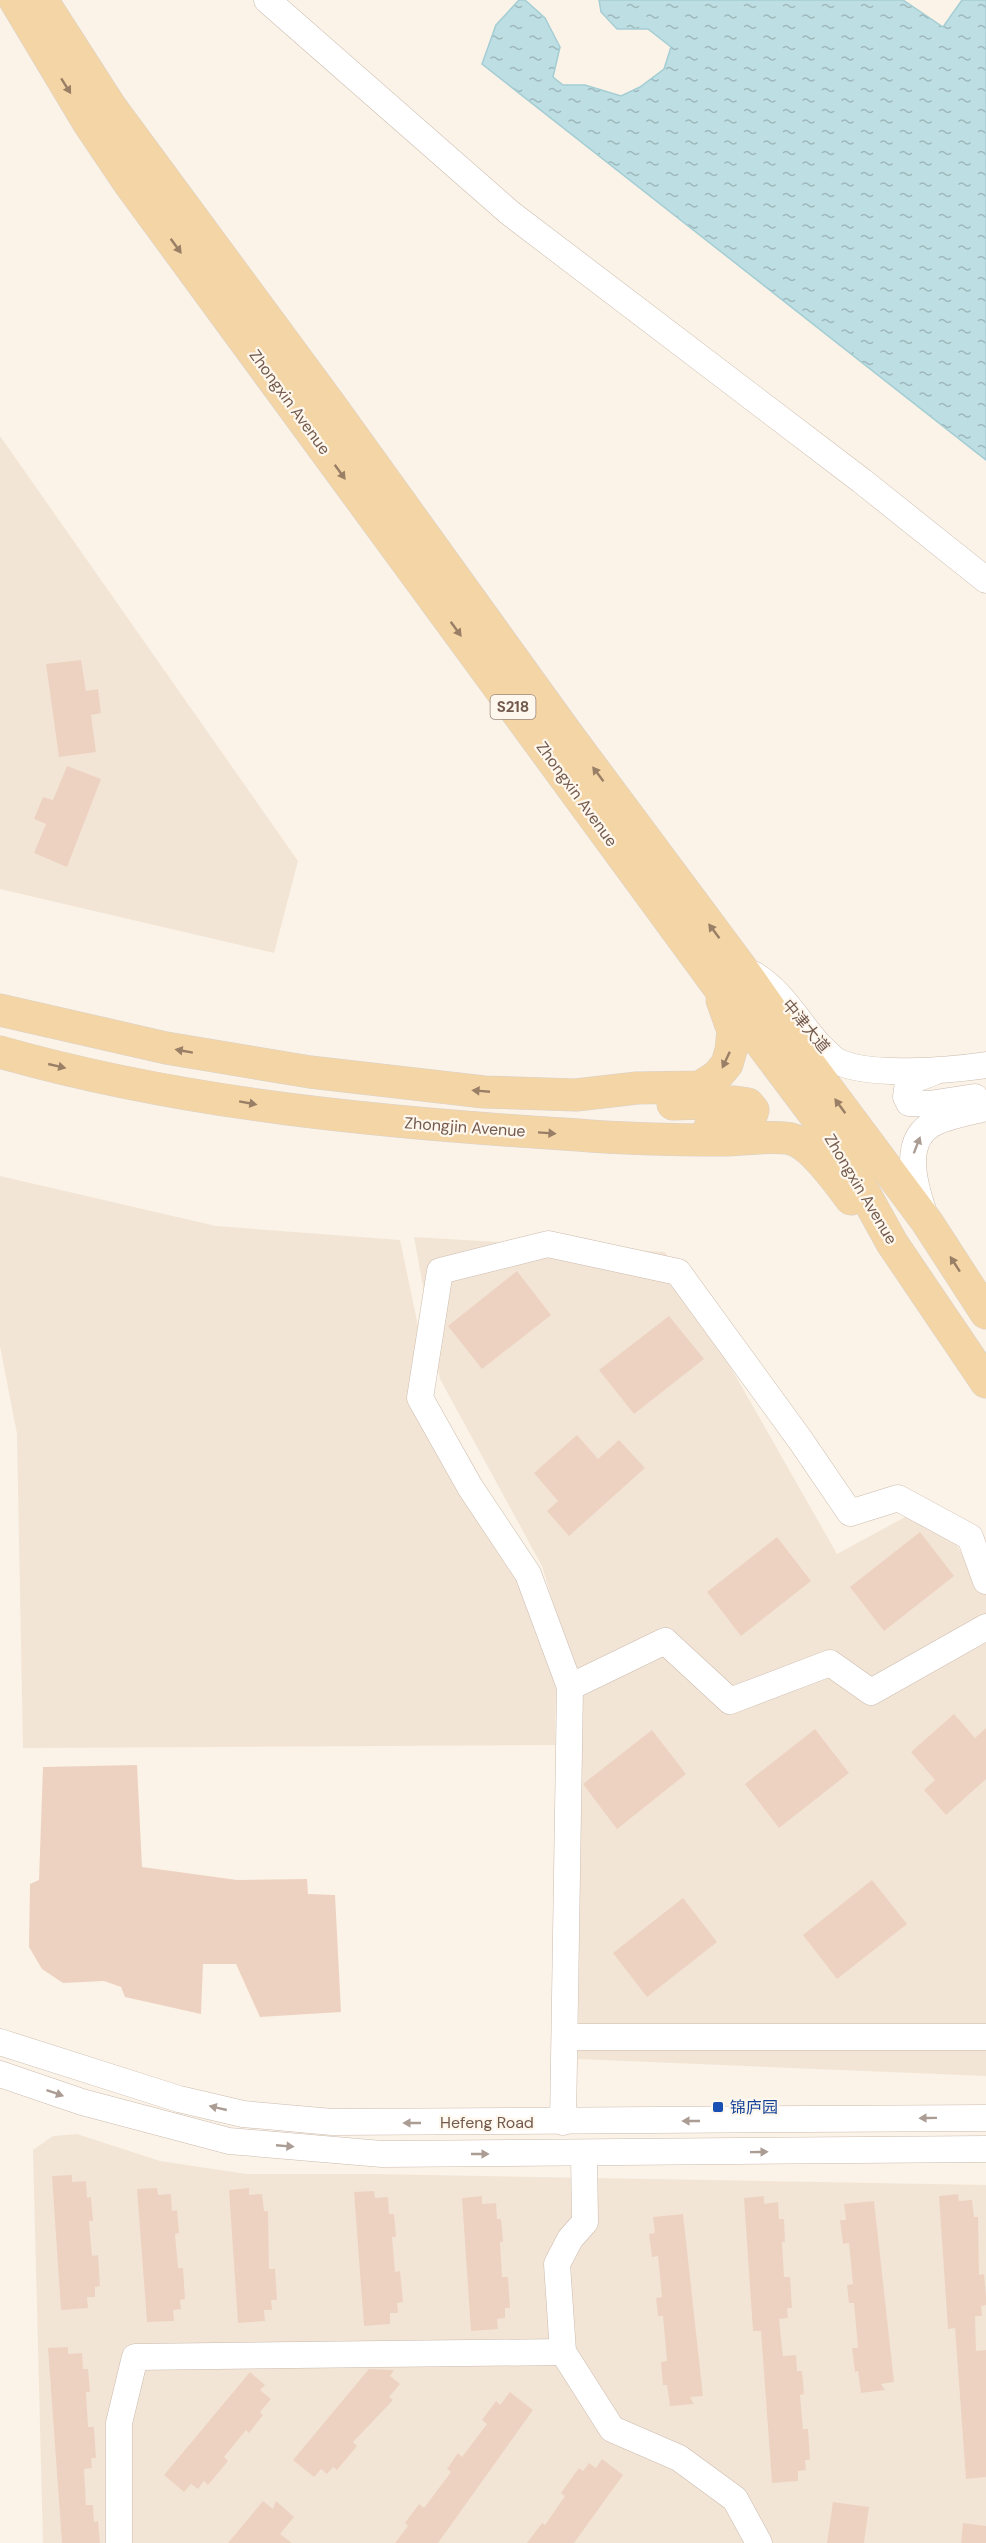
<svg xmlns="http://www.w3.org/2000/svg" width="986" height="2543" font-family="'DM Sans','Noto Sans SC',sans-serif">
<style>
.residential{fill:#f2e5d6}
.water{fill:url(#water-ripples);stroke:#a4ced4;stroke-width:1.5}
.building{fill:#eed2c1}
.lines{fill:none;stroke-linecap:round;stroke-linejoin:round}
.minor-casing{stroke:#ccbbae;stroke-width:27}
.major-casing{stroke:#d8d1cd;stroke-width:33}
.minor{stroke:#fff;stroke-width:26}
.major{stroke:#f4d5a5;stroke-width:32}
.oneway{fill:#9a7f67}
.oneway2{fill:#ab9c94}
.transit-dot{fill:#1a4fb4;stroke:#fef7ed;stroke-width:2}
.labels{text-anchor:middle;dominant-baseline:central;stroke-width:4.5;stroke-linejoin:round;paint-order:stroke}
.shield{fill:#fef7ed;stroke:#9d897d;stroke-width:1.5}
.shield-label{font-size:15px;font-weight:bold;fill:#735a4d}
.street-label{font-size:16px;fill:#735a4d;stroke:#fef7ed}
.transit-label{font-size:16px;fill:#164399;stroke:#fef7ed;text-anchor:start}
</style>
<defs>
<pattern id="water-ripples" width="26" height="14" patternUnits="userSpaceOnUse" patternTransform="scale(1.5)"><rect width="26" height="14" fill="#bddee3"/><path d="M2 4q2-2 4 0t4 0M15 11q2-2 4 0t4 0" fill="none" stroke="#9eb7ba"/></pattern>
</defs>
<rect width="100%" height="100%" fill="#fbf3e7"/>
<g class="residential">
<path d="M0,436l298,425 -24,92 -274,-64z"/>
<path d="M0,1176l216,50 184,14 32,153 102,178 22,119 -1,55 -532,3 -6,-314 -17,-88z"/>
<path d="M414,1237l251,15 172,302 94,-51 55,90v483l-408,-17 4,-357 -40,-136 -102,-187z"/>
<path d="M77,2134l83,27 86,13h129l611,11v358h-943l-10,-393 20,-14z"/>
</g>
<path class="water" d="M519,0h6l20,18 15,29 -7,30 10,8h22l36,11 19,-9 24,-18 7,-22 -23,-18h-31l-16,-17 -2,-12h304l40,27 19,-27h24v460l-504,-396 14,-39z"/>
<g class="building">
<path d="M81,660l5,31 12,-2 3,24 -10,2 5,37 -37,5 -13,-93z"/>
<path d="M67,766l34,13 -34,88 -33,-14 12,-29 -12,-5 9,-22 10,3z"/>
<path d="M517,1271l34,44 -69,54 -34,-43z"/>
<path d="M669,1316l35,43 -70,55 -35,-44z"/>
<path d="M577,1435l21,24 21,-19 26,28 -76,68 -22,-25 11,-10 -24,-28z"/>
<path d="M920,1532l34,44 -70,55 -34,-44z"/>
<path d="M777,1537l34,44 -70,55 -34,-44z"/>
<path d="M954,1714l21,24 11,-10v51l-40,36 -22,-25 11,-10 -24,-28z"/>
<path d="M815,1729l34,44 -70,55 -34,-44z"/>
<path d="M652,1730l34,44 -69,55 -34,-45z"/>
<path d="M137,1765l5,102 95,13 70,-1 1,15 27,1 6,117 -81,5 -24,-53h-33l-2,50 -76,-17 -4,-10 -17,-6 -41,2 -21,-14 -13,-22 1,-63 9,-4 4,-113z"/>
<path d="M872,1880l35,44 -70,55 -34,-44z"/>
<path d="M683,1898l34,44 -70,55 -34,-44z"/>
<path d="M72,2175v7l14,-1 1,17 4,-1 2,24h-4l3,35 6,-1 2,31 -5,1v10h-8l1,11 -27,2 -9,-134z"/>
<path d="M157,2188l1,7 13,-1 1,17 5,-1 2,23 -4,1 3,34h5l2,31 -5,1 1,9 -8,1 1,11 -27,1 -10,-133z"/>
<path d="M249,2188v7l13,-1 2,17h4l1,58h6l2,31h-6l1,10h-8l1,11 -27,2 -9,-133z"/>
<path d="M374,2191l1,7 13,-1 1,17h5l2,23h-4l3,35 5,-1 3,31 -6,1 1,10h-8v11l-26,2 -10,-134z"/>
<path d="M958,2194l1,7 13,-1 2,17h4l1,58 5,-1 2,23v8l-5,1 1,10h-7l1,35 10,-1v127l-20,2 -11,-151 -7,1 -9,-133z"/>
<path d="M482,2196v8l14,-1 1,16h4l2,23h-3l2,35h6l2,31h-5v10l-8,1 1,10 -27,2 -9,-133z"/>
<path d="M764,2196v8l14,-2 1,17h5l1,23h-3l2,35h6l2,31h-5l1,10 -9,1 3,29 1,8 13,-1 1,16h5l2,23 -4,1 3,34h5l2,31h-5l1,10 -8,1v10l-26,2 -11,-152h-8l-9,-133z"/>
<path d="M874,2201l20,181 -13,2 4,6 -24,3 -3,-22 -3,1 -3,-24h6l-4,-45h-5l-2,-18 6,-1 -4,-41 -6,1 -3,-24h6l-2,-16z"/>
<path d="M683,2214l20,182 -13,1 4,7 -24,2 -3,-21h-4l-2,-23 6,-1 -4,-45h-5l-2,-18 6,-1 -4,-41 -6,1 -3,-23 6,-1 -2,-16z"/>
<path d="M68,2347v7l14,-1 1,16h5l2,23h-4l2,35h6l2,31h-5l1,10 -8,1 2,36h7l1,17 4,-1 2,22h-38l-14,-195z"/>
<path d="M369,2369l25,1 -4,6 10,8 -11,13 4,3 -40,42 4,4 -20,24 -4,-3 -6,7 -6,-5 -7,8 -21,-17z"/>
<path d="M250,2372l15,13 -5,5 11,9 -11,13 3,3 -14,18 -3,-3 -22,27 4,4 -20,24 -4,-4 -6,8 -7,-5 -7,8 -20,-17z"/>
<path d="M510,2392l23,18 -95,133h-43l13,-17 -3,-3 14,-19 5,4 27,-36 -4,-3 11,-16 4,4 25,-33 -5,-4 14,-19 4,4z"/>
<path d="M602,2459l21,16 -49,68h-47l15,-20 3,2 20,-29 -4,-3 18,-25 4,3 6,-8 7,5z"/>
<path d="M263,2501l10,8 3,-8 18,16 -14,17 12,9h-64z"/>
<path d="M833,2502l36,5 -5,36h-37z"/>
<path d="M963,2523l23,3v17h-25z"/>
</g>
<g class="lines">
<defs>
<g id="minor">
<path d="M267,0l243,213 352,268 124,99"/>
<path d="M753,974c29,17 43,45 65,70 5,5 12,12 17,16 30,18 116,10 151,5"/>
<path d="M934,1072l-26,10 -2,15 3,6 20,1 46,-7"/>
<path d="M923,1210c-9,-27 -22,-72 13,-88 16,-7 34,-10 50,-14"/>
<path d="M570,1687l95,-46 65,60 100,-38 41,29 115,-65"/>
<path d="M565,2037h421"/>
<path d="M0,2042l179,57 64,15 89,8 654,-4"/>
<path d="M0,2074l82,28 147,39 153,13 604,-5"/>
<path d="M563,2122l7,-435 -42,-113 -58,-87 -50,-89 20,-127 108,-27 130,28 123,169 49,72 48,-15 72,39 16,44"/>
<path d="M584,2154l1,68 -15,17 -13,25 6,88 49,77 67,29 56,41 24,44"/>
<path d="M119,2543v-120l16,-66 428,-5"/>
</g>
<g id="major">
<path d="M15,0l73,122 41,61 588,802 122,162 53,96 94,139"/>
<path d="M42,0l68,106 219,297 236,328 175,235 58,83 129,173 59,91"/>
<path d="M0,1010l166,38 144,24 174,20 92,3 61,-7 63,-1 17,-11 10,-12 4,-14 2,-19 -11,-31"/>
<path d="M0,1052c186,53 386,71 578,83 48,4 97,5 145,5 20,0 49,-5 68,-1 21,5 47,43 60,60"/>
<path d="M673,1104l62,-2 13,2 5,6c-4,18 -28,17 -43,17"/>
</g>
</defs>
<use href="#minor" class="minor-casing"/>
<use href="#major" class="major-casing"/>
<use href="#minor" class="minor"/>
<use href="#major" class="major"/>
</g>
<defs><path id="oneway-solid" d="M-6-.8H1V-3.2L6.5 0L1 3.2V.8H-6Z" transform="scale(1.5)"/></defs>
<g class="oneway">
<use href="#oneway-solid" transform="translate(66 86) rotate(58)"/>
<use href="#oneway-solid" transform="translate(176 246) rotate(54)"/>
<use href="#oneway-solid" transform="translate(340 472) rotate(54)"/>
<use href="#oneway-solid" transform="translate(456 629) rotate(54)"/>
<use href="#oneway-solid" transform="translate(598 774) rotate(-127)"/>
<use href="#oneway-solid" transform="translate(714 931) rotate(-127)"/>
<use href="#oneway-solid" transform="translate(184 1051) rotate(-170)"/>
<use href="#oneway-solid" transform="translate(726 1060) rotate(115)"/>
<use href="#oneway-solid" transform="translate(57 1066) rotate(13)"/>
<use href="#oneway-solid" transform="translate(481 1091) rotate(-175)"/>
<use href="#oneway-solid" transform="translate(248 1103) rotate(10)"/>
<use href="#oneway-solid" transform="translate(840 1106) rotate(-126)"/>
<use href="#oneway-solid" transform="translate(547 1133) rotate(4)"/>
<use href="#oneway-solid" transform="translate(955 1264) rotate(-123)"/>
</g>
<g class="oneway2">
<use href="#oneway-solid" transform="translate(917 1145) rotate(-69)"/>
<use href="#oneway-solid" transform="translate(55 2093) rotate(19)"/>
<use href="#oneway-solid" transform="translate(218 2108) rotate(-167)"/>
<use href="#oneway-solid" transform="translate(928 2118) rotate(179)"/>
<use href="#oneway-solid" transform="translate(691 2121) rotate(180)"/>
<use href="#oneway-solid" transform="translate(412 2123) rotate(-180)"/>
<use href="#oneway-solid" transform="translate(285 2146) rotate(5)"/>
<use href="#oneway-solid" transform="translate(759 2152) rotate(-1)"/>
<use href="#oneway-solid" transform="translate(480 2154)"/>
</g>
<rect class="transit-dot" x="712" y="2101" width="12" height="12" rx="3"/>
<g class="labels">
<rect class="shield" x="490.5" y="695" width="45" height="24" rx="4.5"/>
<g class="shield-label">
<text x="513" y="707">S218</text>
</g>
<g class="street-label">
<text transform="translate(290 402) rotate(54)">Zhongxin Avenue</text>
<text transform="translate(577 794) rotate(54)">Zhongxin Avenue</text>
<text transform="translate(806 1026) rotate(50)">中津大道</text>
<text transform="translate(465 1127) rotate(4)">Zhongjin Avenue</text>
<text transform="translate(861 1189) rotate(59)">Zhongxin Avenue</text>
<text x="487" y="2122">Hefeng Road</text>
</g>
<g class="transit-label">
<text x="730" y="2107">锦庐园</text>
</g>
</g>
</svg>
